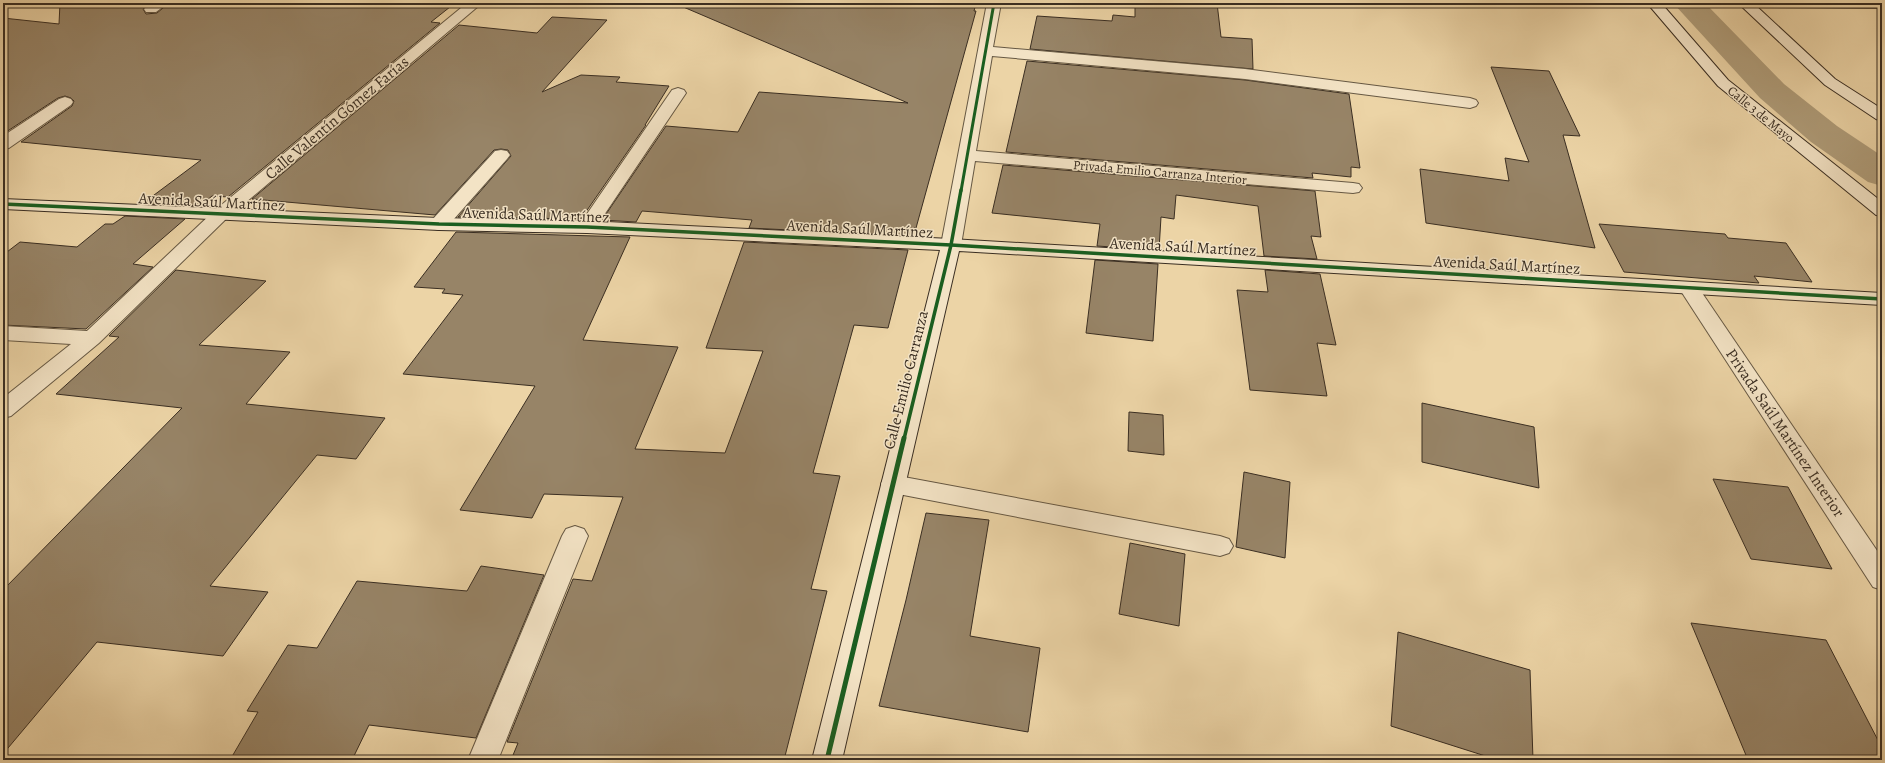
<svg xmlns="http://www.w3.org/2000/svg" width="1885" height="763" font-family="Alegreya,serif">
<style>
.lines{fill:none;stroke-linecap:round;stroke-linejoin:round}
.canal{fill:#af9c79;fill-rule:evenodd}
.building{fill:#978467;stroke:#3a2e22}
.street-casing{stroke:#665843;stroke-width:2}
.secondary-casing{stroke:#3a2e22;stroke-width:2}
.street{fill:#f3e3c5;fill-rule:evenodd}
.secondary{fill:#f3e3c5;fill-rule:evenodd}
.cycleway-far2-casing{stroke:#f3e3c5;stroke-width:5}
.cycleway-far1-casing{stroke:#f3e3c5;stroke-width:6}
.cycleway-casing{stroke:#f3e3c5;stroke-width:8}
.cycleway-far2{stroke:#1b5e20;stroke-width:3}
.cycleway-far1{stroke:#1b5e20;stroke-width:3.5}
.cycleway{stroke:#1b5e20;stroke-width:5}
.labels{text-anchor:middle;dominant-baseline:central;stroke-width:3;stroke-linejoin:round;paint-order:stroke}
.far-street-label{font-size:13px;fill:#3a2e22;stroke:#f3e3c5}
.street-label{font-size:16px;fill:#3a2e22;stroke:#f3e3c5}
</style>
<rect width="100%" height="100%" fill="#ecd4a6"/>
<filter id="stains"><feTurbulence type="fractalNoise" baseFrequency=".005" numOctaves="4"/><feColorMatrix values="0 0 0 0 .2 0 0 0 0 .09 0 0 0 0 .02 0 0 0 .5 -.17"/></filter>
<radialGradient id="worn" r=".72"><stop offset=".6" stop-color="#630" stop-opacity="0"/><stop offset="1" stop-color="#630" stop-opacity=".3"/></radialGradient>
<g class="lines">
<path class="canal" d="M1673,3h32l79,81 53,42 45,30v30l-14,-4 -57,-40 -51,-44z"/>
</g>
<g class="building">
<path d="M60,3h89l-6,6 3,5 11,-1 12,-10h286l-24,19 9,1 -212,174 -16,-1 -12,10 -58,-2 59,-44 -180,-18 51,-36 2,-5 -3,-3 -6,-2 -7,2 -55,36v-116l56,6z"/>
<path d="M674,3h302l-2,8h2l-60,217h-2l-2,8 -163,-8 3,-8 -110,-9 -6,11 -34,-2 64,-94 72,6 21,-40 149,11z"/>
<path d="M1135,3h82l4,34 31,2 1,30 -223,-20 7,-33 75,5 1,-6 22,2z"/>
<path d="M552,17l55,3 -65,72 39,-17 39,2 -4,5 53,4 -24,39h1l-65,94 -123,-2 53,-61 -3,-6 -7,-1 -7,1 -59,65 -183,-16 207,-174 78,8z"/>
<path d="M1027,61l218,19 104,14 11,74 -9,-1v10l-39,-4 1,5 -307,-26z"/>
<path d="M1491,67l58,4 31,65 -17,-1 32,113 -169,-25 -6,-54 89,12 -4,-23 24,4z"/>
<path d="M1003,165l312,26 6,46 -10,-1 6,23 -53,-3 -6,-50 -82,-11 -2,24 -13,-2 -2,33 -62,-4 3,-22 -108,-11z"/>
<path d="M125,216l60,3 -52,45 20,3 -67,62 -83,-4v-70l17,-13 57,5 28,-23h8z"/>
<path d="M1599,224l126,10 3,4 58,5 26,39 -58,-6 5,7 -135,-11z"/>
<path d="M456,232l174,5 -47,103 95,7 -43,102 90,4 38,-102 -57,-3 38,-106 164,8 -20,78 -34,-3 -41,148 27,3 -29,113 16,2 -43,169h-273l7,-17 -11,-1 66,-163 19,2 31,-84 -79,-3 -12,24 -72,-8 75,-124 -132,-12 60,-79 -21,-2 3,-4 -31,-2z"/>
<path d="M1095,260l63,4 -5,77 -67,-8z"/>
<path d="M176,270l90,11 -67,64 91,7 -44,52 139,14 -29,41 -39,-4 -107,131 58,6 -45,64 -126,-14 -94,112v-164l179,-182 -126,-14 63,-57 -10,-1z"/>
<path d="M1265,270l55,4 16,71 -19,-2 10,53 -77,-6 -13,-100 31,2z"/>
<path d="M1422,403l112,24 5,61 -117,-26z"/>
<path d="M1129,412l34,3 1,40 -36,-4z"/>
<path d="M1244,472l46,10 -5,76 -49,-11z"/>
<path d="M1713,479l75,8 44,82 -81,-10z"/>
<path d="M926,513l63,7 -19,116 70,12 -12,84 -149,-26 27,-106z"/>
<path d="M1130,543l55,11 -6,72 -60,-12z"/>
<path d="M481,566l63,9 -68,163 -107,-13 -17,35h-122l28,-48 -11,-1 41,-66 29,3 40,-67 110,10z"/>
<path d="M1691,623l135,17 56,108v12h-134z"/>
<path d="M1398,632l132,38 3,90h-35l-107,-34z"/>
</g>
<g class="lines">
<defs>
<g id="street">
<path d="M151,3h17l-12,9h-10l-2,-3z"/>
<path d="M467,3h15l-256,216 -127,124 -88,73 -8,2v-20l68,-54 -68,-4v-14l84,5 127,-120z"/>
<path d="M987,3h14l-8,44 252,22 225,29 6,2 2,3 -2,3 -6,2 -225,-29 -253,-23 -16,95 377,32 6,1 3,4 -3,4 -6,1 -378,-32 -14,84 -3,4 -7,2 -7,-2 -3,-4z"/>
<path d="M1732,3h150v5l-143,-1 -5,-1z"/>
<path d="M678,88l6,2 2,3 -90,134 -2,4 -7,2 -7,-2 -2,-4 94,-137z"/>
<path d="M65,97l6,2 2,3 -2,3 -62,43 -6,1v-13l56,-37z"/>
<path d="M501,150l6,1 3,4 -3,4 -61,69 -7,2 -7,-2 -2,-4 2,-4 63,-69z"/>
<path d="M1689,282l7,2 186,274v32l-9,-3 -194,-299 3,-4z"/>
<path d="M893,475l327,61 9,3 4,7 -4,7 -9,3 -327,-63 -9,-2 -3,-7 3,-7z"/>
<path d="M575,526l9,3 4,7 -90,224h-30l94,-224 4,-7z"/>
</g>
<g id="secondary">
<path d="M1647,3h14l67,77 154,122v14l-6,-1 -158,-129z"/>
<path d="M1738,3h15l82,76 47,30v12l-6,-2 -51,-34z"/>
<path d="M3,199l436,19 148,3 364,18 931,54v12l-923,-54 -117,509h-30l128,-510 -353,-17 -148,-3 -436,-21z"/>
</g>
</defs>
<use href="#street" class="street-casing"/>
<use href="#secondary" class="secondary-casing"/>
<use href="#street" class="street"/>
<use href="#secondary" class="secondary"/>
<defs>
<path id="cycleway-far2" d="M961,191l33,-188"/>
<g id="cycleway-far1">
<path d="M3,204l436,20 148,3 364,18 931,54"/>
<path d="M904,439l47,-194 10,-55"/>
</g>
<path id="cycleway" d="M827,760l77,-322"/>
</defs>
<use href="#cycleway-far2" class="cycleway-far2-casing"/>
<use href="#cycleway-far1" class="cycleway-far1-casing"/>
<use href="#cycleway" class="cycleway-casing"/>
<use href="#cycleway-far2" class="cycleway-far2"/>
<use href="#cycleway-far1" class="cycleway-far1"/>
<use href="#cycleway" class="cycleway"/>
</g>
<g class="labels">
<g class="far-street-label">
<text transform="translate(1761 114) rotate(39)">Calle 3 de Mayo</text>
<text transform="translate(1160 172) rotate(5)">Privada Emilio Carranza Interior</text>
</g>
<g class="street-label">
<text transform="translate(337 118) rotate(-40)">Calle Valentín Gómez Farías</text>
<text transform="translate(212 202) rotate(3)">Avenida Saúl Martínez</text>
<text transform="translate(536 215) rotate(2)">Avenida Saúl Martínez</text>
<text transform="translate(860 229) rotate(3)">Avenida Saúl Martínez</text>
<text transform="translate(1183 247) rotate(3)">Avenida Saúl Martínez</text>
<text transform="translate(1507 265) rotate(3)">Avenida Saúl Martínez</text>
<text transform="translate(906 380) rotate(-76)">Calle Emilio Carranza</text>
<text transform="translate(1785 433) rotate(56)">Privada Saúl Martínez Interior</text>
</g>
</g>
<rect width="1885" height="763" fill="none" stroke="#ecd4a6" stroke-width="16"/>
<rect x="4" y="4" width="1877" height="755" fill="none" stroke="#3a2e22" stroke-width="2"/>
<rect x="8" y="8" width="1869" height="747" fill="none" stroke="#3a2e22"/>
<rect width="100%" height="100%" filter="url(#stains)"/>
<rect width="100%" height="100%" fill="url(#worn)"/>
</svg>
